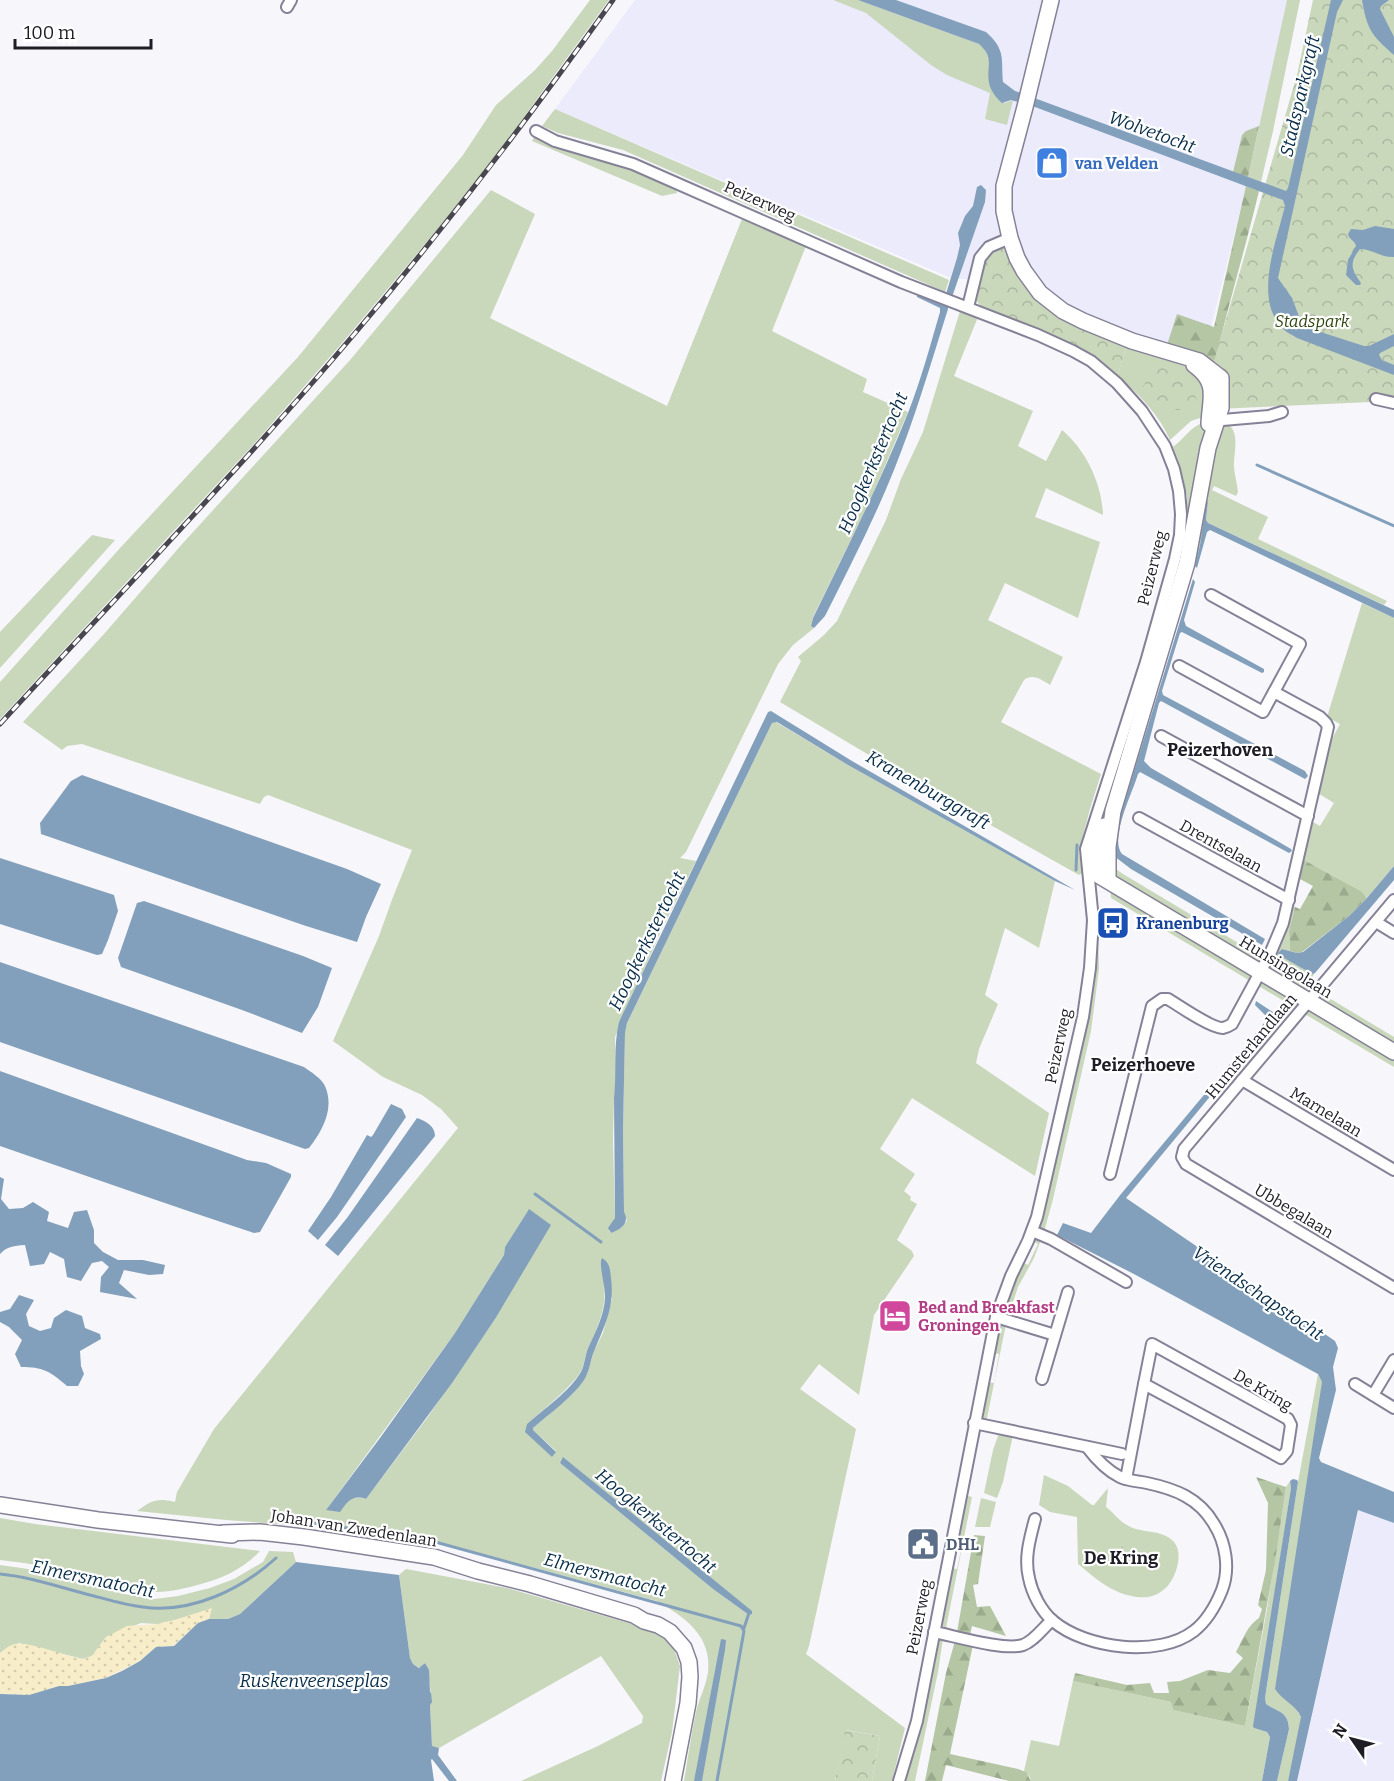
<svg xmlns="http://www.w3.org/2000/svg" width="1394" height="1781" font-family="Bitter,serif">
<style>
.commercial{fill:#ecebfc}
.green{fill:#c9d7bb;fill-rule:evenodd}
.forest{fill:url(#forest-firs)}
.sand{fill:url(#sand-dots)}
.park{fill:url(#park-crowns)}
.water{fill:#82a0bb}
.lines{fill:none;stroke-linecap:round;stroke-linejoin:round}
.stream{stroke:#82a0bb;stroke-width:3}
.street-casing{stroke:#858297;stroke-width:14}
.secondary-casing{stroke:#858297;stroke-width:18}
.street{stroke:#fff;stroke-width:10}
.secondary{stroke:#fff;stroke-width:15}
.rail-casing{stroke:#48474f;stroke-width:5}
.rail{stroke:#fff;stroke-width:3;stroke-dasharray:9;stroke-linecap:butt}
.labels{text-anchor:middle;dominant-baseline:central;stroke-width:4.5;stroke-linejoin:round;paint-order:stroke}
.shop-label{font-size:16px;font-weight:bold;fill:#366cbe;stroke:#fff;text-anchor:start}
.street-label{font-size:16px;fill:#1e1c25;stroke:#fff}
.park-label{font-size:16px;font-style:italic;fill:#2e4510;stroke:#fff}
.transit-label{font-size:16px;font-weight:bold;fill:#164399;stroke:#fff;text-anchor:start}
.hotel-label{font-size:16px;font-weight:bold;fill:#b23c85;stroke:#fff;text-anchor:start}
.service-label{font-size:16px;font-weight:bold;fill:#4e5e75;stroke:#fff;text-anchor:start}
.water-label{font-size:18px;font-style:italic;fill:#072d49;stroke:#fff}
.neighbourhood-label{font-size:18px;font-weight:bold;fill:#1e1c25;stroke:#fff}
</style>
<defs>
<pattern id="forest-firs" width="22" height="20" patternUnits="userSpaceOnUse" patternTransform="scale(1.5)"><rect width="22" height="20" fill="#b4c6a3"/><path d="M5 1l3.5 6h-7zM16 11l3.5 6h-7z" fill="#9aaa8c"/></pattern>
<pattern id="sand-dots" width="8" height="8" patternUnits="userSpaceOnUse" patternTransform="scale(1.5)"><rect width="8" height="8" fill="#f7edc8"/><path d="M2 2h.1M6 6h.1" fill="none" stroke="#d3cbac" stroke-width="1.8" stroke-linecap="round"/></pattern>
<pattern id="park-crowns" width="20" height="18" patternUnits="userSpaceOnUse" patternTransform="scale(1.5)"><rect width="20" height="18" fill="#c9d7bb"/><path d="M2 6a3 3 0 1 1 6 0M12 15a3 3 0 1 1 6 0" fill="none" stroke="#acb8a1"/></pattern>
</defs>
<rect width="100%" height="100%" fill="#f7f6fb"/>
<g class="commercial">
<path d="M635,0h658l-90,359 -76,-26 -124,-51 -52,-4 -396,-169z"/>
<path d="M1359,1509l35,14v258h-97z"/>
</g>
<g class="green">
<path d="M590,0h19l-109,150 -68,86 -89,106 -89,102 -254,275v-37l121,-135 177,-190 165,-202 33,-50 39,-35 17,-19z"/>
<path d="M833,0h25l121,44 6,5 5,13 -1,22 3,6 7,10 6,3 8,-3 -6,25 -22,-6 5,-26 -43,-18 -16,-10 -65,-52z"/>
<path d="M1287,0h13l-27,131 -12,51 -13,-5z"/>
<path d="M555,109l394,171 -4,12 -322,-142 -65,-17 -16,-7z"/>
<path d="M537,132l40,14 99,41 1,6 -15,3 -130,-55z"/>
<path d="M491,190l44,24 -45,104 177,88 75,-187 64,27 -34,85 95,48 -4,13 45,20 -39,91 -56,114 -2,9 3,2 -21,17 -15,19 -92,188 -6,6 16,3 -35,70 -46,106 1,43 -2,18 -1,43 2,77 -6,13 2,2 10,-6 6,-6 -3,-8 -1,-84 2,-96 2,-10 145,-300 4,-1 72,43 207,116 -16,67 -34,-20 -20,67 13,9 -19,45 -3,14 73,50 -14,63 -123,-78 -32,51 35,25 -11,17 7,6 -1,3 7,4 -20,36 15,11 2,5 -40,59 -15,80 -40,-31 -19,25 56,40 -47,217 -3,8 99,74 -13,53h-20l8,-45 -34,-6 -11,51h-151c4,-23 7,-46 12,-69 3,-13 10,-26 12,-40 4,-37 -24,-55 -51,-71l-233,-63 -115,-17 -5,5 -78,-6 -89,-9c16,-11 19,-13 38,-9l2,-10 37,-63 244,-301 -17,-19 -19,-14 -39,-18 -50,-36 46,-105 14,-39 19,-47 -144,-55 -4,2 -4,7 -178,-60 -15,2 -5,4 -39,-28 81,-88 79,-91 168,-184zM529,1209l-34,110 -68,99 -61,81c-14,-5 -27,5 -40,11l129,-177 49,-78 1,-8zM600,1262l12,37 -9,34 -9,18 -7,23 -14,20 -40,34v2l23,21 -4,6 -25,-33c17,-15 36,-30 51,-48 7,-8 6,-20 11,-30 14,-29 21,-52 11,-84zM564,1458l187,153 1,3 -3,1 -36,-26 -153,-126z"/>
<path d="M960,311l18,6 -24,59 79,35 -15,35 28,15 16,-31c24,20 40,54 41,85l-57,-27 -11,29 65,25 -22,76 -73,-35 -17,37 75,37 -13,28c-8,-5 -17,-12 -26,-5l-23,42 100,52 -11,35 -11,42 3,22 -3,2 -168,-95 -131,-78 21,-41 -3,-4 26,-22 13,-14 49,-101 15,-41 22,-47z"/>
<path d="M1127,345l69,25 14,11 -4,35 -15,5 -21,19c-11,-25 -31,-47 -53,-63z"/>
<path d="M1203,423l3,1 -21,101 2,-28 -7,-32 -7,-18c11,-8 17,-20 30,-24z"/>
<path d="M1221,425l9,1c10,10 3,29 4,42 1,8 3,16 4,24l-2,4 -22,-10 -2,4 56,27 -10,22 129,62 -3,4 -176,-82 -2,-3 2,-18 -12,65 -5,-1 25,-133z"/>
<path d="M92,535l23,5 -115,128v-36z"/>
<path d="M1362,603l32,15v248l-27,32 -6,-7 -59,-32 9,-38 9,5 14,-23 -18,-11 11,-44 13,-24 -13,-7z"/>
<path d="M1110,865l13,9 187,112 -4,5 -191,-114z"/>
<path d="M1110,887l189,114 -5,6 -183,-109z"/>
<path d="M1095,894h2l2,75 -8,62 -38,168 -9,33 -5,-4 -1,-3 48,-206z"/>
<path d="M1292,905l3,2 -6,24 1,20 -8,-2 -3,4 32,21 4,-1 -5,7 -38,-23z"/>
<path d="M1324,995l70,42v8l-75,-45z"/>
<path d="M1308,1007l86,51v9l-91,-54z"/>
<path d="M1036,1237h6l-8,21 -16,29 -10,30 -6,-6 20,-49 6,3 10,-21 -6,-4z"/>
<path d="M1006,1324l-20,99 -6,-6 6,-35 8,1 5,-29 -7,-1 6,-25z"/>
<path d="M1318,1374l4,8 -27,325 6,10v8l-13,56h-11l12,-52c-1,-18 -10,-16 -23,-25l-1,-6 33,-216z"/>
<path d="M999,1433l14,2 -10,47 -6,16 -13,-5 9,-43z"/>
<path d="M1044,1475l24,11 24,19h2l14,-17 -2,19c7,5 13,14 21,18 13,9 34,3 47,17 5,6 5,14 4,21 -4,21 -18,37 -41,34 -24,-3 -41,-18 -59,-33l-1,-47 -27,-5 -11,-7z"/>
<path d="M1290,1481l1,7 -37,240 13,4 3,5 -8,44h-231l-1,-4 -6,-6 7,-31 28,6 14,-65 98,21 2,8 72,16 22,-117 19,-122z"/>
<path d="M964,1495l8,2 -26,131 -5,-4 9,-56 7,1 5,-24 -8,-2z"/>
<path d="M981,1498l15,4 -6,25h-15z"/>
<path d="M0,1518l35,6 225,27c-16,17 -36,27 -59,33 -15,4 -29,8 -45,8 -25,1 -51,-10 -75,-17 -26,-8 -54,-12 -81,-15z"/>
<path d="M269,1551l24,1 3,10 -56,52 -12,5h-19l2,-10 -36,11 -18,4 -16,-1 -35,14 -14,19 -9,3 -64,-16 -19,10v-88l28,4 49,11 47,14 31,5 23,-3 32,-8 24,-9 29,-17z"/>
<path d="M406,1569l101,19 125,36 29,11 13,14 6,17 -8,66 -11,49h-140l77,-35 44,-23 1,-7 -42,-60 -162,92 -7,-1 -2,-42c2,-8 -1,-34 -5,-42l-5,5 -7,-4 -3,-6 -11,-83z"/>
<path d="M943,1638l-5,34 -23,109h-12l35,-142z"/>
</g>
<g class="forest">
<path d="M1259,126l-11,51 -15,-5 9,-37 4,-4z"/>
<path d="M1246,186l13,5c-14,59 -32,117 -45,176l-47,-22 10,-31 37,13z"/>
<path d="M1302,859l59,32 6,7 -18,18 -47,36 -5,1 -7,-2 -1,-20 6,-24 5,2 13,-23 -15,-8z"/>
<path d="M1256,1477l30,10 -11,74 -30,165 -72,-16 -2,-8 -98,-21 2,-8 52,12 23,-2 4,10h15l-2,-11 13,-1 28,-11 22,3 13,-15 -7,-6c7,-13 11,-26 23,-34l3,-9 -4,-4 8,-35 2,-67z"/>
<path d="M974,1535l11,1 -7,48 -5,1 4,22 13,-1 16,30 -34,-10 -2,9 -13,-3z"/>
<path d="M955,1641l18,4 -23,109 68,15 8,3 5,9h-22l-63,-16 -4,16h-17l21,-108z"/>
</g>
<path class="sand" d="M212,1608l-3,11 -11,4 -25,23 -17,1 -16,14 -34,17 -38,8h-9l-30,9 -29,-1v-41c4,-3 8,-7 12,-8 13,-6 55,12 71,14l9,-3 14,-19 21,-11 30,-2 18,-4z"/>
<g class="park">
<path d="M1313,0h81v401l-177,8 -10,-24 90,-310z"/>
<path d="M1005,245l25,43 97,57 -10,32 -135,-69 -6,-8c5,-20 6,-48 29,-55z"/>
<path d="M1154,364c19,9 46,20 43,46h-21l-25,-13 -8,-10z"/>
<path d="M1122,1546l20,6 -6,21 -21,-7z"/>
<path d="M845,1730l35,6 -8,45h-37z"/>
</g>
<g class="water">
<path d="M858,0h38l90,32c20,18 15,26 17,50l12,9 271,100 2,-3 43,-188h12l-6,12 -59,266 14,20 8,21 8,9 56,18h5l25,-12v12l-14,7 -1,2 3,5 12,5v10l-97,-37c-6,-4 -14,-7 -18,-14 -24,-30 -2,-85 6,-118l-2,-6 -248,-93 -24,-7 -9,3c-5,-4 -12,-13 -13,-20 -3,-17 6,-25 -10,-39z"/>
<path d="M1362,0h27l-8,6 -1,3 14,28v18c-23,-20 -27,-26 -32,-55z"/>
<path d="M981,185l5,5 -1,12 -34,98 -6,-3 12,-39 3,-13 -2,-12 7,-17 8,-10 4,-19z"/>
<path d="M1375,226l19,3v28c-12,1 -22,-8 -34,-8 -11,14 -9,20 1,34l-1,2h-4l-10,-10 2,-15 8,-14c-1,-6 -7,-6 -8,-12l3,-5 12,1z"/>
<path d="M917,295l26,10 2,-2 3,3v3c-17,54 -33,109 -54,161 -20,50 -45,98 -69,146l-11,12 -3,-2 2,-8c33,-68 67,-135 95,-205 13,-33 22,-67 32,-101v-4l-23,-11z"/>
<path d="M1208,501l-2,19 2,3 186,87v8l-184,-88 -3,2 -10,36 -2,-2 5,-21 6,-41z"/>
<path d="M1193,579l2,3 -11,38 2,6 78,43v3l-2,1 -80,-41 -2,1 -18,58 1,4 142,76 3,5 -3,3 -144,-78 -2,2 -15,58 7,7 140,81 1,2 -3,2 -149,-81 -2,2c-5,18 -29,64 -16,80l143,85 -3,6 -131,-76 -17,-13 2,-26z"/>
<path d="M771,711l81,50 223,129 -20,-9 -207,-116 -71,-43 -5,1 -145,300 -2,10 -2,96 1,83c6,11 -3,17 -13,21l-3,-5 7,-10 -1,-120c3,-26 -1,-51 5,-76l149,-310z"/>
<path d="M82,775l265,94 34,15 -15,33 -9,25 -54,-17 -262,-91 -1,-11 31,-42z"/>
<path d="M0,858l114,37 4,16 -10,29 -6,14 -5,1 -97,-31z"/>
<path d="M1394,866v14l-79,93 -3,1 -33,-19 -1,-2 4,-4 15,4 6,-1 46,-36 18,-18z"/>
<path d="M144,901l159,55 29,12 -14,39 -16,26 -60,-23 -121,-43 -3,-9 19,-55z"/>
<path d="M0,962l304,105c7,5 17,11 21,19 10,23 -3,45 -16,62l-4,1 -305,-107z"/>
<path d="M1256,1001l20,13v3l-150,181 209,143 3,7 -5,19 3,23 -17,68 2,4 73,30v31l-36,-13 -61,271h-9l13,-64c-5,-12 -18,-16 -26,-28l47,-307 -4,-8 -186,-101 -75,-38 6,-12 28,10 30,-39 144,-172v-7l-10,-10z"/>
<path d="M0,1071l247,89 19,3 25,11v3l-31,55 -6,1c-85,-28 -169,-58 -254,-87z"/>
<path d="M391,1104l11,5 4,8 -69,100 -19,23 -10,-9 23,-34 36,-62 4,2 2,-2z"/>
<path d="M417,1118c9,3 18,8 18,18l-97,120 -13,-11 22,-27z"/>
<path d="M0,1177l4,2 -3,20 8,10 14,-1 10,-6 16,10 -2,9 21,7 6,-16 13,-2 7,20v13l9,9 15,8h25l22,5 -2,9 -14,1 -25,-5 -5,13 18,16 -37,-7 1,-15 8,-10 -7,-6 -10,2 -11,18 -14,-4 -3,-18 -14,-7 -6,12 -14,2 -5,-21c-12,1 -17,1 -25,9z"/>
<path d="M529,1209l22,16 -56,94 -43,64 -86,116c-14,-5 -19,3 -26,13l-14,-2 54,-72 75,-105 49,-78 1,-8z"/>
<path d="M602,1258c8,5 8,11 9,20 4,31 -7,48 -18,76 -3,9 -4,18 -9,26 -13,19 -34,33 -51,48v2l23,22 -4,5 -27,-25 2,-8c17,-15 43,-33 54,-52 4,-8 4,-18 8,-26 7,-15 15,-31 16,-48 1,-11 -7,-33 -3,-40z"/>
<path d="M19,1295l15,5 -8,14 3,12 11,5 11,-3 3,-10 12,-8 16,6 3,12 15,6 1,5 -21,12 1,15 3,8 -6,12h-11c-17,-15 -24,-19 -46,-19l-6,-13 7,-14 -13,-13 -9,-5v-10l10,-3z"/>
<path d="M563,1457l189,154v3l-3,1 -36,-26 -153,-126z"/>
<path d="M1293,1479l4,1 1,2 -33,216 1,6c13,9 22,7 23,25l-12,52h-15l8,-44 -3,-5 -13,-4 -1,-2 38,-238 -1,-7z"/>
<path d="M296,1562l103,13 11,83 3,6 6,4 6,-5 4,7 1,22 1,1 1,9 -2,3 2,41 7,2 -1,7 19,26h-8l-17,-22 -1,1 3,21h-434v-87l29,1 30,-9h9l38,-8 16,-7 18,-10 16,-14 18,-1 24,-23 11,-4h19l12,-5z"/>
<path d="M721,1639l5,1 -1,10 -23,131h-8z"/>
</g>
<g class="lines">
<g class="stream">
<path d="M1257,465l137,61"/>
<path d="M1076,870l1,-25"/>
<path d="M535,1194l66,48"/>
<path d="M307,1522l121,18 313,86 3,5 -27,150"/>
<path d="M0,1574c32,3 62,14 94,22 15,4 32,9 49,11 48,7 99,-18 133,-49"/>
<path d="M744,1628l5,-15"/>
</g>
<defs>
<g id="street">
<path d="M287,7l4,-7"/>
<path d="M536,131l19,10 78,23 268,118 137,53 35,16 18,10 26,22 25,28 23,35 9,23 5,22 2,23 -1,21 -5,24 -29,103 -60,187 7,71 -3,48 -7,49 -46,200 -9,24 -17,35 -15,41 -79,404 -18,60"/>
<path d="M968,307l12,-49 9,-11 21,-9"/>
<path d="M1376,399l18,4"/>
<path d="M1211,421l58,-5 13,-4"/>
<path d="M1179,666l84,46 37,-68 -89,-49"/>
<path d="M1161,736l147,80"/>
<path d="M1139,818l150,82"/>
<path d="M1394,900l-210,249 -2,8 4,7 208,124"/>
<path d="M1376,922l18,11"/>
<path d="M1242,1080l152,90"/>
<path d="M1110,1174l42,-168 10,-7h6c11,7 45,30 55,29 4,-1 6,-2 9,-4l38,-70 13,-31 45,-196 -2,-4 -6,-6 -46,-25"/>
<path d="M1032,1231l19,8 75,43"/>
<path d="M996,1317l59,18"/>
<path d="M1152,1344l136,75 3,6 -4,26 -6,7 -137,-74z"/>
<path d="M1042,1379l26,-87"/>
<path d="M1355,1384l39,24"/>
<path d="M1373,1395l21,-35"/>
<path d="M974,1423l148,31"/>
<path d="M1126,1479l18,-95"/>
<path d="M1035,1519c-5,19 -11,39 -6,59 3,15 12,33 24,43 33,28 106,37 141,10 14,-11 22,-26 28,-41 8,-21 4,-47 -8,-66 -15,-26 -39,-35 -67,-41 -9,-2 -19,-2 -27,-6 -14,-7 -24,-18 -33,-30"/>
<path d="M934,1632c21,4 70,19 89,13 11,-4 20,-17 29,-25"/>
</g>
<g id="secondary">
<path d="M1051,0l-26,107 -21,79v25l6,27 7,20 7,13 16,22 23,18 20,10 49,20 67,20 22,17v30l-13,40 -21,115 -74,248 -5,36v33"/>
<path d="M1194,365c25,18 16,33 15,59"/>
<path d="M1104,826l-7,24 1,25 296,177"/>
<path d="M0,1505l98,15 134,15"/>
<path d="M223,1533l37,-1 44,5 130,20 44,14 52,13 104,31 10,6 14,4 12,7 14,16 5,14 1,15 -2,26 -15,78"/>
</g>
</defs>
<use href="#street" class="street-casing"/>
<use href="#secondary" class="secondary-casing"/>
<use href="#street" class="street"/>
<use href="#secondary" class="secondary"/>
<defs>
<path id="rail" d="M0,724c119,-130 242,-257 356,-392 91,-107 176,-218 257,-332"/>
</defs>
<use href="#rail" class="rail-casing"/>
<use href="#rail" class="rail"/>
</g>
<defs>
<symbol id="shop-square" viewBox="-11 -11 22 22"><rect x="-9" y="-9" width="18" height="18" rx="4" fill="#3f7fe0" stroke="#fff"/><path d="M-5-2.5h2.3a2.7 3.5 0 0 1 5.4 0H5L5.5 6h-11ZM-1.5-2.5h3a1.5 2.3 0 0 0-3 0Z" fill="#fff"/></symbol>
<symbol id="bus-square" viewBox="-11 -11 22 22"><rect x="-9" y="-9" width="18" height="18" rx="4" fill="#1a4fb4" stroke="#fff"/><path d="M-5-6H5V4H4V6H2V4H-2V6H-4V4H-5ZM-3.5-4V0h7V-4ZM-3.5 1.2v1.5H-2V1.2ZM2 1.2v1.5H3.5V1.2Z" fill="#fff"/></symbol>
<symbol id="hotel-square" viewBox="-11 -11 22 22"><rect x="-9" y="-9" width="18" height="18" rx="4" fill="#d1479c" stroke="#fff"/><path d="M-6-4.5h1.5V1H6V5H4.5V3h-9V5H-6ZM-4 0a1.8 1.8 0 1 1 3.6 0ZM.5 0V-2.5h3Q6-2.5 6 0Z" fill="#fff"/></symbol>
<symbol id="civic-square" viewBox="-11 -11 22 22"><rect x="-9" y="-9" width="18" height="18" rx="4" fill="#5c6f8a" stroke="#fff"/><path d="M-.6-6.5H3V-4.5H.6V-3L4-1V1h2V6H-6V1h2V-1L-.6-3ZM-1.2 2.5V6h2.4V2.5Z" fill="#fff"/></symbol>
</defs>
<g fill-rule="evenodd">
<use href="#shop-square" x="1033" y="144" width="38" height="38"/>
<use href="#bus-square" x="1094" y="904" width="38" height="38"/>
<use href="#hotel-square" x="876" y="1297" width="38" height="38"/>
<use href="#civic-square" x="904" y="1525" width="38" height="38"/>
</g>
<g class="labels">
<g class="shop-label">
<text x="1075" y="163">van Velden</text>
</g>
<g class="street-label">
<text transform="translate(760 201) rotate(24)">Peizerweg</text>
<text transform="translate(1152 568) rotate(-76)">Peizerweg</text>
<text transform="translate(1221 846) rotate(29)">Drentselaan</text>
<text transform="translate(1286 967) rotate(31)">Hunsingolaan</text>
<text transform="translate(1058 1046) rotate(-78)">Peizerweg</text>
<text transform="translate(1251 1046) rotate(-50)">Humsterlandlaan</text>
<text transform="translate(1326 1112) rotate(31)">Marnelaan</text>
<text transform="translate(1294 1211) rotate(31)">Ubbegalaan</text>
<text transform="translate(1263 1390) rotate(31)">De Kring</text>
<text transform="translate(354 1528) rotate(9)">Johan van Zwedenlaan</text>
<text transform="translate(919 1617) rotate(-79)">Peizerweg</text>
</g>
<g class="park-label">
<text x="1312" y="321">Stadspark</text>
</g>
<g class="transit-label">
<text x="1136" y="923">Kranenburg</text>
</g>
<g class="hotel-label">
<text x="918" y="1307">Bed and Breakfast<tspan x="918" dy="18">Groningen</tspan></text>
</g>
<g class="service-label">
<text x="946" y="1544">DHL</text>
</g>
<g class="water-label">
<text transform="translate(1300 96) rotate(-77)">Stadsparkgraft</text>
<text transform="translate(1152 132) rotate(20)">Wolvetocht</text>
<text transform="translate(873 463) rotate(-67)">Hoogkerkstertocht</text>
<text transform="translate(928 790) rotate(30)">Kranenburggraft</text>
<text transform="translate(647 941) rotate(-64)">Hoogkerkstertocht</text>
<text transform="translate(1258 1293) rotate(34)">Vriendschapstocht</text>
<text transform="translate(656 1521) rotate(40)">Hoogkerkstertocht</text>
<text transform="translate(605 1575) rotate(15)">Elmersmatocht</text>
<text transform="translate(93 1579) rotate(12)">Elmersmatocht</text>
<text x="314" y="1681">Ruskenveenseplas</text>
</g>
<g class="neighbourhood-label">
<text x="1220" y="750">Peizerhoven</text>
<text x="1143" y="1065">Peizerhoeve</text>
<text x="1121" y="1558">De Kring</text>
</g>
</g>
<g transform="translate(1352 1739) rotate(305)" stroke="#ffffff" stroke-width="4.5" paint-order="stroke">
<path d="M0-4.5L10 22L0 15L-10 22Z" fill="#1e1c25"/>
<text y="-9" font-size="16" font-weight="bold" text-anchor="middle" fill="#1e1c25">N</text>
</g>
<path d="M15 39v9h136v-9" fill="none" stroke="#1e1c25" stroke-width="3"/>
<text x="24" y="39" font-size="18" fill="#1e1c25" stroke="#ffffff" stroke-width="4.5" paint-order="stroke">100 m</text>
</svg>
